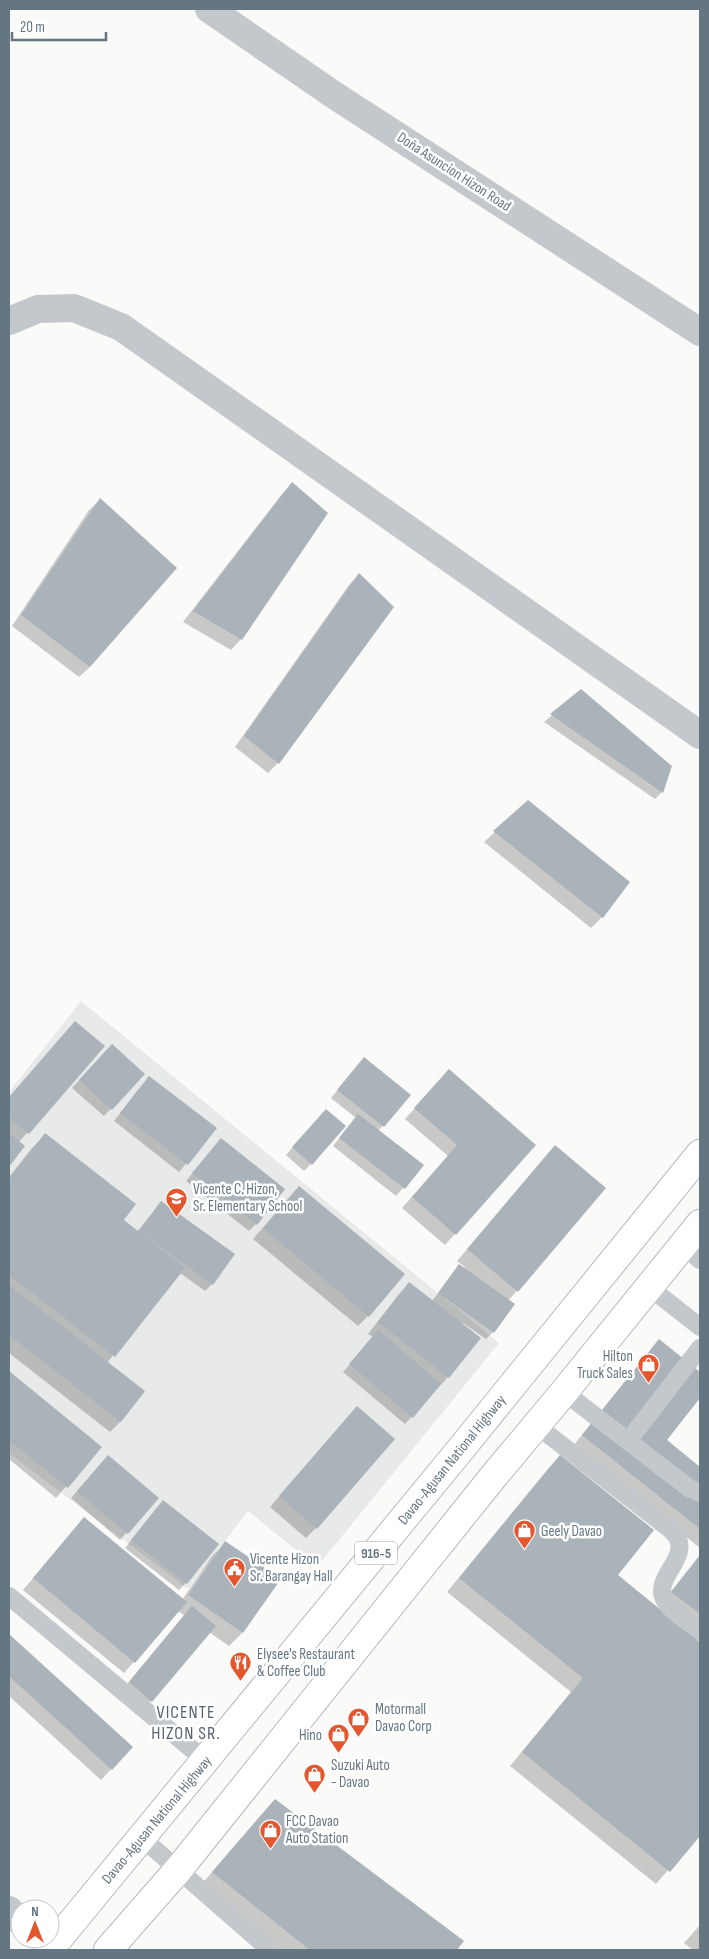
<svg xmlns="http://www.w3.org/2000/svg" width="709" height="1959" font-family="'Sofia Sans Condensed',sans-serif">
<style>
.built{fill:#e8e9e9}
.shadow{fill:#0003}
.building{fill:#aab3b9}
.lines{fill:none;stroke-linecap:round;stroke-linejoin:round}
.primary-casing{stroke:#b5babe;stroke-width:30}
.service{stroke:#c3c8cc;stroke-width:18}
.minor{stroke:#c3c8cc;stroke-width:28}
.primary{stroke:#fff;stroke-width:28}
.labels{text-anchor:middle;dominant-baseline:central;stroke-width:5;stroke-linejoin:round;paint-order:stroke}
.shield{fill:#fff;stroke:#939fa8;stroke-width:1}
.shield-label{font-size:14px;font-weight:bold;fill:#657683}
.street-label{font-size:15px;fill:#657683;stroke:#fff}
.poi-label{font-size:15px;fill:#657683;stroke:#fff;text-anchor:start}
.quarter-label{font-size:18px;letter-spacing:1px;fill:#57646e;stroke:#fff}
</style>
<rect width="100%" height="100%" fill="#fafaf8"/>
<path class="built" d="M81,1001l418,342 -182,224 -69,-56 -60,78 -179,-136v-361z"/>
<g class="shadow">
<path d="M292,484l-51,155 -10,11 -48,-28 99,-128z"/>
<path d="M100,500l-10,167 -11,10 -67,-51 77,-116z"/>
<path d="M359,574l-81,189 -10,10 -33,-26 114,-162z"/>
<path d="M581,691l81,101 -7,7 -111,-77z"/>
<path d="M528,802l100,80 -26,35 -11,11 -107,-86z"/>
<path d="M65,1033l39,13 -85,96 5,4 -15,19v-67z"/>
<path d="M105,1052l38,22 -39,42 -32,-28z"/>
<path d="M357,1066l52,29 -31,36 45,34 -27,31 -63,-50 23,-28 -25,-20z"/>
<path d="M449,1071l85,74 -89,100 -43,-37 46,-52 -43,-37z"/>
<path d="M142,1085l73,44 -36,43 -65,-51z"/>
<path d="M319,1118l-8,46 -7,7 -18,-16z"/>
<path d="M45,1135l77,86 15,11 24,-30 51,82 -7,7 -25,-18 -73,90 14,58 -11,11 -101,-79v-176l23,-29z"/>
<path d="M214,1147l42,77 -7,7 -63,-50z"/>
<path d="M545,1158l59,31 -96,112 -15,31 -7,7 -23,-16 -15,54 -43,47 -62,-52 30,-35 -5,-3 31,-40 10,-10 23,17 27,-35 5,3 1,-2 -8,-6z"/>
<path d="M289,1198l79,118 -10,10 -105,-87z"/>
<path d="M660,1341l40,32v23l-35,44 35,28v80l-127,-102 76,-94z"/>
<path d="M9,1372l91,75 -44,51 -47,-39z"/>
<path d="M347,1418l-31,110 -10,10 -36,-31z"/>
<path d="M560,1456l56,120 84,68v189l-44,51 -146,-118 61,-74 -124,-100 100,-122z"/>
<path d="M101,1464l56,34 -37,42 -49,-42z"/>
<path d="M156,1509l30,74 -7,7 -54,-42z"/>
<path d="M84,1519l98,81 30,-44 14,-13 16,90 -13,13 -20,-14 -65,77 -22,-19 62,-75 -6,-4 -54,62 -101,-83z"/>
<path d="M700,1555v78l-38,-30z"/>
<path d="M9,1636l123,111 -31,33 -92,-84z"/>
<path d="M262,1814l200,127 -7,9h-175l-80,-64z"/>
<path d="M700,1925v25h-7l-9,-7z"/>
</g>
<g class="building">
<path d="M292,482l36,31 -86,127 -49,-29z"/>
<path d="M100,498l77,70 -87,99 -69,-52z"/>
<path d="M359,573l35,34 -115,157 -35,-28z"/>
<path d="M581,689l91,77 -9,27 -113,-79z"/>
<path d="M528,800l102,82 -27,36 -110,-87z"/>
<path d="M75,1021l30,25 -76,88 -20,-17v-20z"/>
<path d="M112,1044l33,30 -33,36 -33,-30z"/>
<path d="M364,1057l47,38 -27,32 -47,-37z"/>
<path d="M449,1069l87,76 -80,90 -44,-38 45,-52 -43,-37z"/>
<path d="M149,1076l68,52 -29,37 -68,-52z"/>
<path d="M326,1109l20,17 -34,39 -20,-18z"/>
<path d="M358,1114l66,51 -19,24 -66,-51z"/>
<path d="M9,1133l16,13 -16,21z"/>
<path d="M45,1133l91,71 -12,16 61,48 -70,89 -106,-82v-96z"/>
<path d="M221,1138l64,51 -28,36 -65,-52z"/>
<path d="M555,1145l51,43 -88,104 -51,-43z"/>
<path d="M299,1186l106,88 -36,43 -106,-89z"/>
<path d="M161,1201l74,53 -22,31 -74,-54z"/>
<path d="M459,1264l56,40 -21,29 -56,-40z"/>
<path d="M409,1282l72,56 -32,40 -71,-56z"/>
<path d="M9,1285l136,106 -24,31 -112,-87z"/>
<path d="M378,1330l63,54 -28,34 -64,-54z"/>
<path d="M659,1339l41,33v26l-33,42 33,27v62l-118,-94z"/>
<path d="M9,1371l93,76 -34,41 -59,-48z"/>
<path d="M357,1406l38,33 -78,90 -38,-33z"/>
<path d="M108,1455l51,43 -31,36 -51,-43z"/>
<path d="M560,1455l94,75 -36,45 82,67v194l-30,36 -148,-120 61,-74 -124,-100z"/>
<path d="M163,1500l56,44 -32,40 -56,-44z"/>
<path d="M84,1517l103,85 -52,61 -102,-85z"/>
<path d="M225,1541l56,38 -38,54 -55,-38z"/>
<path d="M700,1555v59l-29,-22z"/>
<path d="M192,1606l24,20 -64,76 -23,-20z"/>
<path d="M9,1634l124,113 -21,23 -103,-94z"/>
<path d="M275,1799l189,142 -7,9h-147l-98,-78z"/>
</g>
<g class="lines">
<defs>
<g id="primary">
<path d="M49,1950l411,-500 240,-296"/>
<path d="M108,1950l70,-80 315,-393 71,-85 136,-168"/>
</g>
</defs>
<use href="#primary" class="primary-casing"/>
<g class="service">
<path d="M683,1246l17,14"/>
<path d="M649,1287l51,40"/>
<path d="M564,1392l125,96 11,5"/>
<path d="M536,1425l135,105c2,3 6,6 7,9 9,22 -26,40 -13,62 7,12 24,21 35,30"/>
<path d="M628,1441l72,-93"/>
<path d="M9,1596l197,165"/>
<path d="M142,1838l128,112"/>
</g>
<g class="minor">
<path d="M209,9l125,86 366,237"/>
<path d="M9,321l29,-12 36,-1 47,19 579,408"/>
<path d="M9,1910l11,11"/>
</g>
<use href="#primary" class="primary"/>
</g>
<defs>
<symbol id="school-pin" viewBox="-11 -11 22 30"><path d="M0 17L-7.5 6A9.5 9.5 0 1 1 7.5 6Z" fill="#e4572e" stroke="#fff"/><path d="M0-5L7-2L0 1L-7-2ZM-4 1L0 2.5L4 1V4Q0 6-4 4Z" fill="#fff"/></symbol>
<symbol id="shop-pin" viewBox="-11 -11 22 30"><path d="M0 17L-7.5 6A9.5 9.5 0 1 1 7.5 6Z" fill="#e4572e" stroke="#fff"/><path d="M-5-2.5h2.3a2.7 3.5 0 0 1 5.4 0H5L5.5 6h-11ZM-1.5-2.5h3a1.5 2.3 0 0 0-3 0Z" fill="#fff"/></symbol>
<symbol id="civic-pin" viewBox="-11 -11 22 30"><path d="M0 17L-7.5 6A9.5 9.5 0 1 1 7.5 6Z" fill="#e4572e" stroke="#fff"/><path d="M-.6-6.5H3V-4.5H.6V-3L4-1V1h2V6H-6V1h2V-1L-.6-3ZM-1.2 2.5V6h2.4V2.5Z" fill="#fff"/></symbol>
<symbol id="restaurant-pin" viewBox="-11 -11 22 30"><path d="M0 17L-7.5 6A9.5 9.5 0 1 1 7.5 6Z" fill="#e4572e" stroke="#fff"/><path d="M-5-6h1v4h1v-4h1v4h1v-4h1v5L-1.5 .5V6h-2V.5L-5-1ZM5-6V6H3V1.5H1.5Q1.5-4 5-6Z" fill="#fff"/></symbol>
</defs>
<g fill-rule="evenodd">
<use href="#school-pin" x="164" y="1186" width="25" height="34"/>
<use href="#shop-pin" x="636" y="1352" width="25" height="34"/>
<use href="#shop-pin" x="512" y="1518" width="25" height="34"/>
<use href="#civic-pin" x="222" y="1556" width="25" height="34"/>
<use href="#restaurant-pin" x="228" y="1650" width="25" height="34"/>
<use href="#shop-pin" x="346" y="1706" width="25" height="34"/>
<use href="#shop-pin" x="326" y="1722" width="25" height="34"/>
<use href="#shop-pin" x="302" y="1762" width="25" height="34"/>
<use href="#shop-pin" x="258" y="1818" width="25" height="34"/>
</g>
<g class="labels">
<rect class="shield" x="355" y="1541.5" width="42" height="23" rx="4"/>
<g class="shield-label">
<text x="376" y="1553">916-5</text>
</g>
<g class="street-label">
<text transform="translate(454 172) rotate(33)">Doña Asuncion Hizon Road</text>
<text transform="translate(452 1460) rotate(-51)">Davao-Agusan National Highway</text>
<text transform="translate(157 1820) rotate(-50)">Davao-Agusan National Highway</text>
</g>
<g class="poi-label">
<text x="193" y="1189">Vicente C. Hizon,<tspan x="193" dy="17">Sr. Elementary School</tspan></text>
<text x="633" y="1356" text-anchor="end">Hilton<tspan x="633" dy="17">Truck Sales</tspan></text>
<text x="541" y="1531">Geely Davao</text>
<text x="250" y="1559">Vicente Hizon<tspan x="250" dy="17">Sr. Barangay Hall</tspan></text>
<text x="257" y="1654">Elysee's Restaurant<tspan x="257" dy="17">&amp; Coffee Club</tspan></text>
<text x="375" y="1709">Motormall<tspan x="375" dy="17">Davao Corp</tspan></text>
<text x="322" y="1735" text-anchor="end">Hino</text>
<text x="331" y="1765">Suzuki Auto<tspan x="331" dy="17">- Davao</tspan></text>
<text x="286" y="1821">FCC Davao<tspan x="286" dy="17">Auto Station</tspan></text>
</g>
<g class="quarter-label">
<text x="186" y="1712">VICENTE<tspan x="186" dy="21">HIZON SR.</tspan></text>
</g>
</g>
<rect width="709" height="1959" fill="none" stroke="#657683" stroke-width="20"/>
<g transform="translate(35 1924)"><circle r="24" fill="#ffffff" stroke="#c1c8cd"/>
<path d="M0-4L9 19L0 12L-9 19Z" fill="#e4572e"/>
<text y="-8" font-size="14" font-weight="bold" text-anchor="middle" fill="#657683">N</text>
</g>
<path d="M12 32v8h94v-8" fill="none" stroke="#657683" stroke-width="2.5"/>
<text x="20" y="32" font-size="15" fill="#657683" stroke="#ffffff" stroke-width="4" paint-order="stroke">20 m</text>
</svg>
